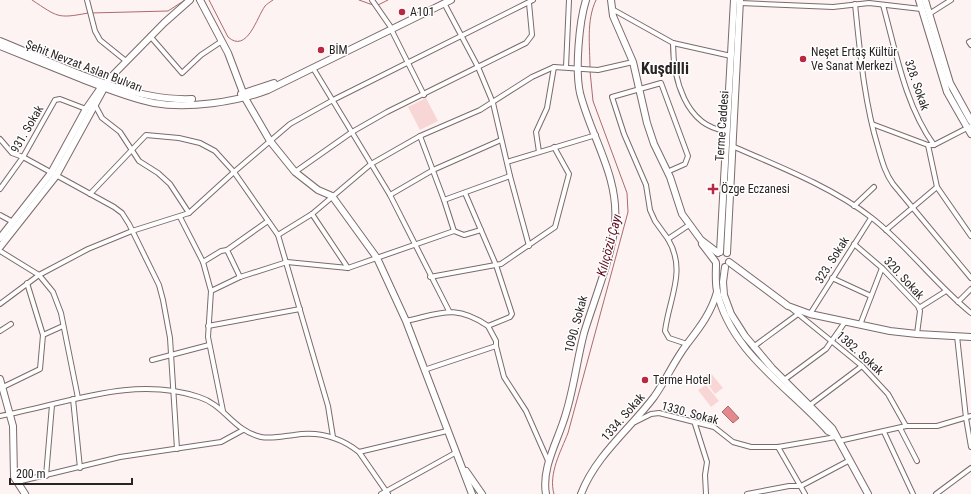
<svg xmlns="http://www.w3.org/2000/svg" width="971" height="494" font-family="'Roboto Condensed',sans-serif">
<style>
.green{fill:#f8d6d6}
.water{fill:#e3888c;stroke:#ac6a6c}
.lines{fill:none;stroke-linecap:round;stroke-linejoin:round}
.stream{stroke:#ac6a6c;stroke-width:1}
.street-casing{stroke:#7b6b6b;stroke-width:6}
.secondary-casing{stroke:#7b6b6b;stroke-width:8}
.street{stroke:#fff;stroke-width:4}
.secondary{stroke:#fff;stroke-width:6}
.poi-dot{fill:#b92741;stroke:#fff;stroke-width:1.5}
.labels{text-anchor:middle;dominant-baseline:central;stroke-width:3;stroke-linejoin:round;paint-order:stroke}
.poi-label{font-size:12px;fill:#2a2323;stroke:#fff;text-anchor:start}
.street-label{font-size:12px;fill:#2a2323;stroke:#fff}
.water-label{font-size:13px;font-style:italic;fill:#5b081a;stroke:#fff}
.district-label{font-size:16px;font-weight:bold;fill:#2a2323;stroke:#fff}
</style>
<rect width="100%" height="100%" fill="#fef3f3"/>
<g class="green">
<path d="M426,98l12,23 -18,9 -12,-23z"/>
<path d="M710,372l13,16 -8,6 -12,-16z"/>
<path d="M706,385l13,16 -8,6 -13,-17z"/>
</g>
<path class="water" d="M728,406l11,12 -6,5 -11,-11z"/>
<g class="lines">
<g class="stream">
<path d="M32,0c26,17 25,19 56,13"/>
<path d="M209,0l19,37c19,17 29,-20 37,-31 2,-2 5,-4 8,-6"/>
<path d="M359,0l14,5"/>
<path d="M378,5l10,-5"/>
<path d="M91,13l77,-2 17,-11"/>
<path d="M590,68c0,-22 -4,-47 6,-68"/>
<path d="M554,494c-6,-20 7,-43 14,-61l60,-221 -1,-19 -34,-92 -3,-30"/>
</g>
<defs>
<g id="street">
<path d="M87,0l8,31 5,9 26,21"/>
<path d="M372,0l18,26"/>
<path d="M444,3l34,64 15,36 17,73 19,70"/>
<path d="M740,3l93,4 36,-4 52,6"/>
<path d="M855,4c5,48 9,97 23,143 4,14 7,26 15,37l78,94"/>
<path d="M883,5c13,47 22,100 51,140"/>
<path d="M612,9l61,34 58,13"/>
<path d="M929,14l22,-14"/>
<path d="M391,29l33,66"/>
<path d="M150,36l32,37 19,-18 21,-14"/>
<path d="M971,41l-2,1 2,3"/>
<path d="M673,43c0,35 12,83 53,88"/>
<path d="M566,67l3,-67"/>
<path d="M313,68l77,127 59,116"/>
<path d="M95,105l7,13 18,14 19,29 19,12 12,11 19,29"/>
<path d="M872,124l56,21h6l37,-19"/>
<path d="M420,136l24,64 10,31"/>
<path d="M0,139l12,14 11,4 91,50 8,6 7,11 30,61 4,15 7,38 7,111"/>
<path d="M928,145l9,42 34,49"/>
<path d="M732,146c46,20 100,41 140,72 36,28 63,66 99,95"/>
<path d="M539,152l-3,-20 11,-24 7,-41"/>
<path d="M507,162l89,-27"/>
<path d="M295,172l57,-40 35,-20 139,-69 6,-8 -3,-32"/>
<path d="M667,172l18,-8 3,-8 -27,-73 -49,14 12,37 22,51 4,25 5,11 13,18"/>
<path d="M0,189l23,-32 32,-57 5,-1 26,10"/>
<path d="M90,194l56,-59 33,3 21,5 15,8 19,21 44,63 50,171 5,31"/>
<path d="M390,195l43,-25 68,-30"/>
<path d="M444,200l66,-24"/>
<path d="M854,206l20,-19"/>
<path d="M312,214l36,54"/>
<path d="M0,215l13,7"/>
<path d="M180,217l23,45 8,29"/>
<path d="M886,230l51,-43"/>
<path d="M278,235l34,-21 59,-50 49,-28 60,-26 52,-33 22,-10 44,3 35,-8"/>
<path d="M854,244l28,24 36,38 2,5 -3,23"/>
<path d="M0,251l39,24 14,17 8,21 17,85"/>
<path d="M203,262l18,-11 6,-1"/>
<path d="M240,277l-13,-27 41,-29"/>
<path d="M430,277l71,-13 54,-37 14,-53 -15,-27"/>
<path d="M832,278l39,18"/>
<path d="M958,302l13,-13"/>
<path d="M0,304l39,-29 49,-26 44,-18 57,-18 45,-41 56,-48 43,-24 200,-100"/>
<path d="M919,308l27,-17"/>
<path d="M792,309l70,57 26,28 18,32"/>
<path d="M810,314l61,-96"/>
<path d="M406,321c36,-8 49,-17 82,5l22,-9 2,-3 -16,-49 -31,-72"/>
<path d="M860,325l22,-57"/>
<path d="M208,326l92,-17"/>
<path d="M0,331l11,-7"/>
<path d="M43,335l20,-9"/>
<path d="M957,336l9,82 5,29"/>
<path d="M687,344l-18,-6 -4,-7c4,-33 22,-60 3,-92l21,-14"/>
<path d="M496,346l8,31 22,34 23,52"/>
<path d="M753,347l45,-33"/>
<path d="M152,360l57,-15"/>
<path d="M424,370l72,-24v-5l-8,-15"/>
<path d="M784,380l42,-31 19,-27"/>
<path d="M3,387l37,-18 3,-34 -16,-52"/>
<path d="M73,399l7,69"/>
<path d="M810,405l52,-39"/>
<path d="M223,411l-15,-74 3,-46 29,-14 47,-15 61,6 106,-37 10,4 17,-5"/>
<path d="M0,416c66,-12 132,-41 199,-19 26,8 33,33 62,40 11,2 23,-1 33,-2 24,-4 46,2 65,17l88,-21"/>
<path d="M635,422l16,-8 8,-1 55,14 19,15 18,5h27l58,-10"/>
<path d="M695,424l12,38 -2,13 1,19"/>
<path d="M900,428l17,33"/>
<path d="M884,432l29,62"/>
<path d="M839,441l67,-15h31l34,-10"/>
<path d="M778,447l27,47"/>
<path d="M359,452l29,42"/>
<path d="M46,476l6,-71"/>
<path d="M17,482l103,-25 101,-15 22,-12"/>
<path d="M381,494l74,-41"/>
<path d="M747,494l42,-8h12l49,-26"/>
<path d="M936,494l35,-26"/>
</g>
<g id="secondary">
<path d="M200,0l28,53 17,45 25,43 25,31 23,18 14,6 45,62 29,63 66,173"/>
<path d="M611,0l2,16 20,46 14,61 7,21 16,33 12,37 19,26 17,13"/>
<path d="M919,0l28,92 24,42"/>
<path d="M925,0l25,83 21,38"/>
<path d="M0,41c57,23 130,61 192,58"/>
<path d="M0,46c27,11 55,22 82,33 23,9 47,19 72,24 34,6 83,-1 114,-13l183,-90"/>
<path d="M241,94l33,-11"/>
<path d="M0,238l51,-65 35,-64 16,-23"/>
<path d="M702,244l13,17"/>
<path d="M0,247l56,-71 53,-97 55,-56 26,-23"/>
<path d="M720,252l14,-252"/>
<path d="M727,253l13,-253"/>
<path d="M729,262l59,44 22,8 80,17 27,3 54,3"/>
<path d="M716,263c0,9 -1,19 1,28 13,61 73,97 111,140l6,3"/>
<path d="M725,267l-2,15 1,13 7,19 14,22 27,32 60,60 36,66"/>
<path d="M0,379l13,47 1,51 11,17"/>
<path d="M466,471l16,23"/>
<path d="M546,494c-5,-27 13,-55 20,-81 8,-26 11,-53 18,-80 10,-33 28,-76 31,-110 4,-47 -24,-86 -35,-130 -5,-23 -1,-71 6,-93"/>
<path d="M581,494c15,-39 49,-65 73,-97 12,-17 20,-36 33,-53 13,-17 24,-31 30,-52"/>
</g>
</defs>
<use href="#street" class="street-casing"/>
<use href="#secondary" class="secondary-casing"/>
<use href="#street" class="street"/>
<use href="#secondary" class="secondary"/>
</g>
<g class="poi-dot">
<circle cx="402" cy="12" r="4"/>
<circle cx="321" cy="50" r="4"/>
<circle cx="803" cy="59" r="4"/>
<path d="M711 183h4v4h4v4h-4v4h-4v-4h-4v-4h4z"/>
<circle cx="645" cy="380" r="4"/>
</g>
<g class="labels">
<g class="poi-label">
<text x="410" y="12">A101</text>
<text x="329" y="50">BİM</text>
<text x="811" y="52">Neşet Ertaş Kültür<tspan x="811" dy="14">Ve Sanat Merkezi</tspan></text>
<text x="721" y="189">Özge Eczanesi</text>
<text x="653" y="380">Terme Hotel</text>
</g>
<g class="street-label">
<text transform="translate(84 66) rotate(21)">Şehit Nevzat Aslan Bulvarı</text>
<text transform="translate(917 85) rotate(71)">328. Sokak</text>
<text transform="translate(722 126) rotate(-86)">Terme Caddesi</text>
<text transform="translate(27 129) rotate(-60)">931. Sokak</text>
<text transform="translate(832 260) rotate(-58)">323. Sokak</text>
<text transform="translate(904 278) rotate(47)">320. Sokak</text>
<text transform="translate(576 324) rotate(-75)">1090. Sokak</text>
<text transform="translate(860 353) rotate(42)">1382. Sokak</text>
<text transform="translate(690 413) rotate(15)">1330. Sokak</text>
<text transform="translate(623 417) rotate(-49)">1334. Sokak</text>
</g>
<g class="water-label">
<text transform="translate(609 245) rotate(-75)">Kılıçözü Çayı</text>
</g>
<g class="district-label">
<text x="665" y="68">Kuşdilli</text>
</g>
</g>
<path d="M10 478v6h122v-6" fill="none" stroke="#2a2323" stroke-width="2"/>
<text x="16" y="478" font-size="12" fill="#2a2323" stroke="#ffffff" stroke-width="3" paint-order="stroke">200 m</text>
</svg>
